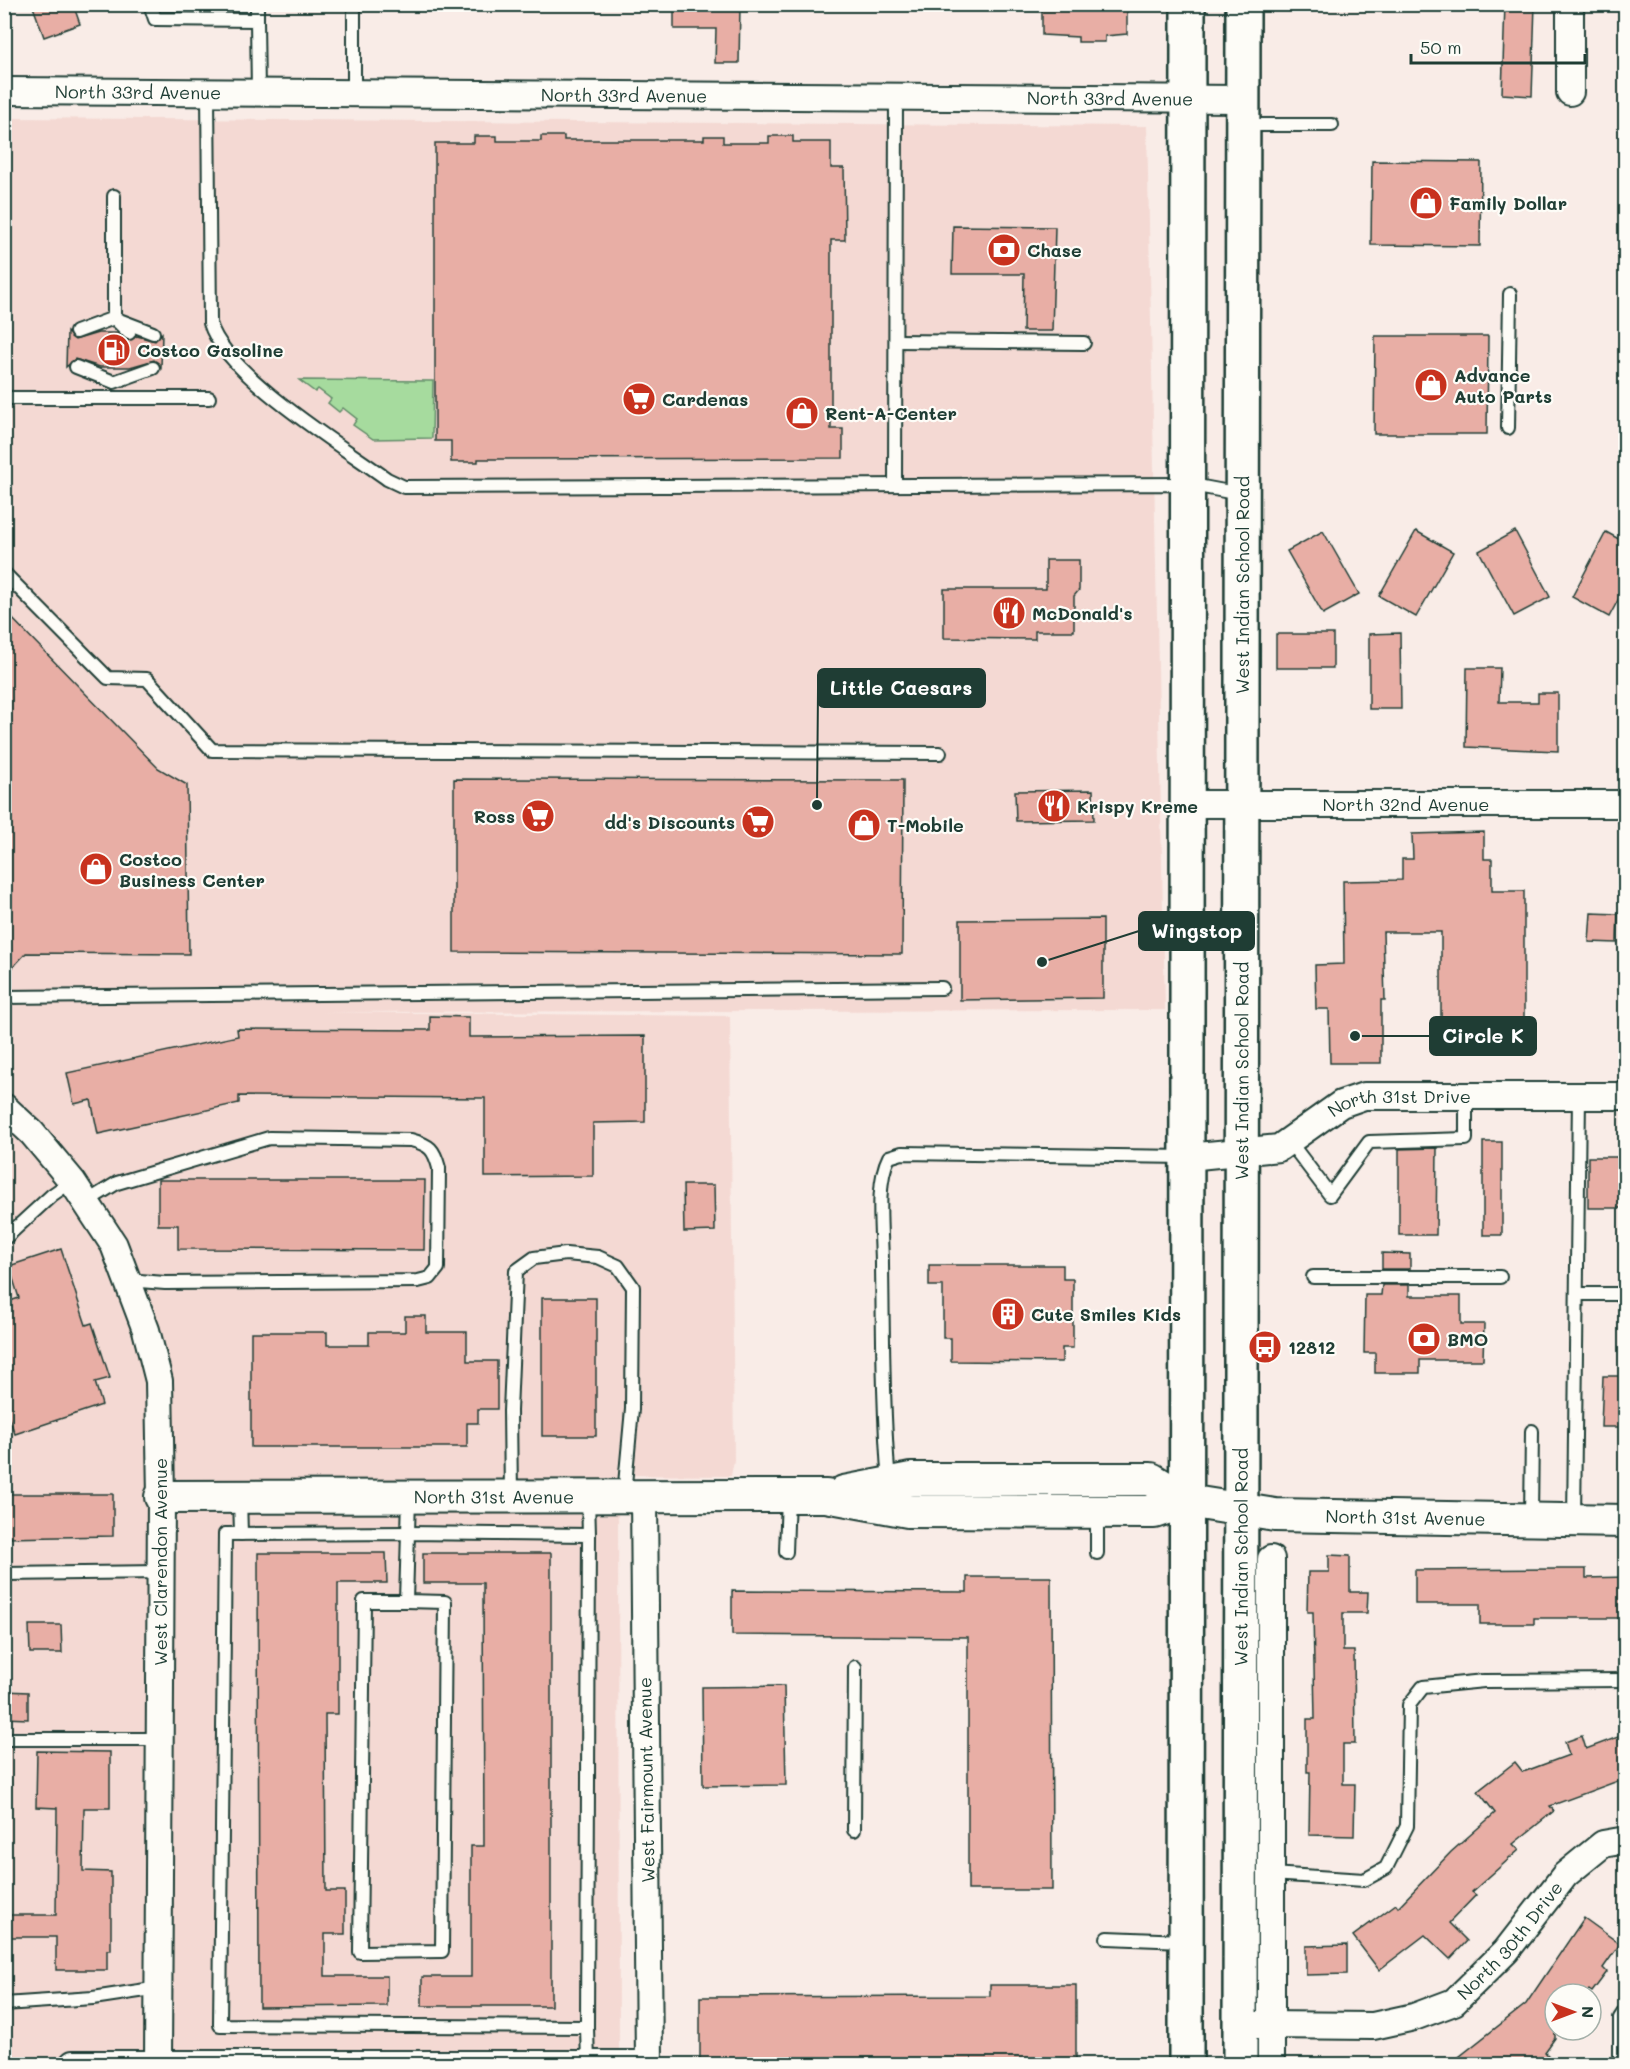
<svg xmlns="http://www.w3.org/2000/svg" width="1630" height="2069" font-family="Mali,sans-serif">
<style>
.built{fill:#f4d9d3}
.green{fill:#a6db9e;stroke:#628c69;stroke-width:1.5}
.building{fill:#e8aea5;stroke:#1f3d34;stroke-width:1.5}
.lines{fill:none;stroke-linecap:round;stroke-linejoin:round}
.service-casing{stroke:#1f3d34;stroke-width:16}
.minor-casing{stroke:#1f3d34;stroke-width:30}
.tertiary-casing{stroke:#1f3d34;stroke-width:36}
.secondary-casing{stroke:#1f3d34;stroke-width:38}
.service{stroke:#fdfcf7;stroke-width:12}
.minor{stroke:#fdfcf7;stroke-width:26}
.tertiary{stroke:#fdfcf7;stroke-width:32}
.secondary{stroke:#fdfcf7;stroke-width:33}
.labels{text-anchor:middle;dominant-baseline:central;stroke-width:4.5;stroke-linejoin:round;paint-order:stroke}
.street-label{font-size:18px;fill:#1f3d34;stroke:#fdfcf7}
.poi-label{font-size:18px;font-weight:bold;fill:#1f3d34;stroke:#fdfcf7;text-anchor:start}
.leader{fill:none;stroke:#1f3d34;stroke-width:2}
.callout-dot{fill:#1f3d34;stroke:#fdfcf7;stroke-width:2}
.callout{fill:#1f3d34;stroke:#1f3d34;stroke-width:2}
.callout-label{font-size:20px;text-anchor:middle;font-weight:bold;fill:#fff}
</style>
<rect width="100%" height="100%" fill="#f9ece7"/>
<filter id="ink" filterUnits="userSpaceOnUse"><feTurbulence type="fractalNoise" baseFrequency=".0167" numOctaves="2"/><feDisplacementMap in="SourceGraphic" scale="12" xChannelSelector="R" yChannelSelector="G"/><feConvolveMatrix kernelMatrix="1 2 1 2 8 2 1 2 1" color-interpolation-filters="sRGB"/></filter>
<g filter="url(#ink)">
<path class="built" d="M5,118l1142,8 18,884 -844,2 409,4 4,444 -3,16 -113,-1 1,589h-614z"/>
<path class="green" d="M299,380l134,1 -1,57 -59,1 -20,-14 4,-6 -14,-11 -4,4 -11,-9 3,-4 -13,-10 -3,3z"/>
<g class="building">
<path d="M32,4h41l7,20 -36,13z"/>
<path d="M674,4h66l-1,59h-24l1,-34h-42z"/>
<path d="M1042,4h85v30l-22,2v6h-27v-5l-36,-2z"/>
<path d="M1505,4h30l-3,92 -30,-2z"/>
<path d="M474,136h23v5h44v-5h23v4h140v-4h19v7h46v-7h24v6h38v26h13l1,72h-14v189h12v29l-365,1v3h-27v-21h-16v-298h39z"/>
<path d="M1372,161l109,1 -1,84 -109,-1z"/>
<path d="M953,226l102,1 -3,104h-29l1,-57h-72z"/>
<path d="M67,332l8,8 23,-7h19l10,8 10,-5 18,5 7,-8 -1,35 -7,-8 -24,7h-30l-25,-8 -9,8z"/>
<path d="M1375,336h113l-1,98h-113z"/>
<path d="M1323,531l36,63 -36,20 -36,-63z"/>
<path d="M1416,531l37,21 -37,65 -37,-21z"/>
<path d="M1515,531l35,66 -36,19 -35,-65z"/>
<path d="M1606,532l20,11v42l-17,32 -37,-20z"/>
<path d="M1046,560h33v30l-5,6v35h-39v8l-91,-1v-49h102z"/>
<path d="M4,610l154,158 29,17 2,169 -163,-1 -22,24z"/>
<path d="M1400,633l1,76h-32v-75z"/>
<rect x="1276" y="634" width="57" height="34"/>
<path d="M1467,668h33l-1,34h39v-9h20v58l-92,-4z"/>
<path d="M454,779l449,1 -1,174 -448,-2z"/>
<path d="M1093,790l1,30 -78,1 -1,-30z"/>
<path d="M1484,832v27h8v32h32v134h-83v-93h-58l2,68h-4v63h-51l-1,-54h-13l-1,-44 29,-1 -1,-83 59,-1v-21h11l-1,-25z"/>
<path d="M1591,913l27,1 -1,29 -28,-1z"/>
<path d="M1103,919v79l-143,2v-80z"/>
<path d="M430,1016l39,1v20l176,-1v86l-52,1v53l-108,1v-79l-246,-2v7l-141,31 -7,-34 -17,4 -7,-31 171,-37 -1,-7 193,1z"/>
<rect x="1483" y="1142" width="19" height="93"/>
<path d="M1437,1148l-1,87h-37v-86z"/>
<rect x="1588" y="1157" width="38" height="51"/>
<path d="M158,1180h267l-1,70 -246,-1v-24h-20z"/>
<path d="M683,1185h31l1,46 -31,1z"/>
<path d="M61,1249l25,76 6,-2 18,55 -15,4 7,23 -87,29 -6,-16 -5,1v-116l15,-5 -10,-32z"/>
<path d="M1382,1253l28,1v15h-28z"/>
<path d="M929,1265h134v14h10v69h-11v14l-111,-1v-23h-8v-52h-14z"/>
<path d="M1382,1285h27v11h52v28h23l-1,36h-63v13h-45v-20h-11l1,-58h16z"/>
<rect x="542" y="1298" width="54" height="138"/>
<path d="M405,1316h21v16h41v29h30v48h-19v14h-11v24h-216v-115h76v13h42v-13h36z"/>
<path d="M1603,1376h23v51h-25z"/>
<path d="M4,1494h109v42l-109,2z"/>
<path d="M258,1553h128l1,30h-49v131h-13l1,177h19v43h-20v42h62v30l-128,1z"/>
<path d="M423,1553h128v453h-129v-29h49v-131h13l-1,-263h-60z"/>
<path d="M1329,1555l21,1v36h18l-1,21h-24v38h11l1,93h-12v40h12l-1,52 -45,-1 1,-63h-3v-53h8l-2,-107h-6l1,-40h21z"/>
<path d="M1561,1569h25v9l40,-1v41h-92v6h-54v-20h-65v-34z"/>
<path d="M967,1577h84l1,313h-84v-253l-236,-2v-44l235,1z"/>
<path d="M29,1625h32l1,28h-32z"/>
<path d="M784,1686l2,99 -83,1 -1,-99z"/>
<path d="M4,1691l24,1v27l-24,-1z"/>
<path d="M1626,1734v44l-76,28 4,5 -41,33 6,6 -47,42 4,3 -27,28 18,18 -17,18 -25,-24 -46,35 -26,-34 43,-32 2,3 53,-55 44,-39 -17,-22 37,-29 8,10 46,-17 -4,-13 17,-6 4,13z"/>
<path d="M37,1751l73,1v56h-26l-1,63 28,1v78h-4v20h-51v-33h-52v-22h52l1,-107 -21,-1z"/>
<path d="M1584,1918l36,26 -17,24 4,4 -15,20 -3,-2 -3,4h-31v44l-10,14 11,12h-106l76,-60z"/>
<path d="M1347,1945v29l-41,1v-29z"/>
<path d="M990,1985h86v79h-376v-67l290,-1z"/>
</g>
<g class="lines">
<defs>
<g id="service">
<path d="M150,4l5,15 102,1 1,73"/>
<path d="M354,4v90"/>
<path d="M257,20v-16"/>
<path d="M208,93l2,230c15,52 132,123 177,156l17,8 783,-3 53,10"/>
<path d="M1243,125h89"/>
<path d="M114,196v122l15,15"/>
<path d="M76,332l38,-14 39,15"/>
<path d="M896,341l188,2"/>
<path d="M76,367l38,15 39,-14"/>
<path d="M7,398h202"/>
<path d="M1508,428l2,-134"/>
<path d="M895,484l1,-387"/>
<path d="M4,573l104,105 39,1 65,71 728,3"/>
<path d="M4,997l938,-9"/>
<path d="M1289,1141l41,54 39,-53 97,-3v-43"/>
<path d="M86,1202l31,-19 152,-45 142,2c19,5 23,9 28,28l-1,100 -8,10 -12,3 -253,2 -38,-3"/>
<path d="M4,1239l48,-44 20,-14"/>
<path d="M1313,1277h187"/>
<path d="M1577,1294h49"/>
<path d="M889,1483c-6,-72 -6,-145 -7,-218 0,-32 -7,-81 7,-108l13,-4 285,4"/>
<path d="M511,1495l-1,-84 6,-140 18,-13 32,-4 32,3 20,9 15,21 -1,122 -8,86"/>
<path d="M240,1497l1,37"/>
<path d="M588,1497l1,38"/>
<path d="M1531,1518l1,-87"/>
<path d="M1574,1520l5,-424"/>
<path d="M408,1533l181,2 -2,492 -367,-2 5,-491z"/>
<path d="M786,1552l2,-55"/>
<path d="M1097,1553v-40"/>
<path d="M4,1574l157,-2"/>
<path d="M406,1601h-42l-4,351 82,-1 3,-349 -39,-1 3,-103"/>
<path d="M4,1739h156"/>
<path d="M854,1830l1,-163"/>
<path d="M1271,1874l93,6 22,-12 21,-42 2,-121 14,-18 61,-6 142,-1"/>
<path d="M1107,1938l77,3"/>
<path d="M4,2004l89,-6 66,-10"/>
<path d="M587,2027l1,37"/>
<path d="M1620,2064v-46l6,-9"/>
</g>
<g id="minor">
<path d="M1570,4v88"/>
<path id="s1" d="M4,91l1239,8"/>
<path id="s2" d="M1187,804h439"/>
<path d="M4,1107l28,26 40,48 42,64 32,85 13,51 2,116 -3,567"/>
<path id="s3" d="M1188,1157l91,-9 62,-44 23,-8h262"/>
<path id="s4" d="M1255,2025l118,1 41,-9 40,-15 52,-51 59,-76 38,-31 23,-4"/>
<path d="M73,2064h576l-5,-568"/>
<path d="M1271,2064v-505"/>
</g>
<g id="tertiary">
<path id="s5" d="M844,1492l67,-13h240l36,22 88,14 351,6"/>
<path id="s6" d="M161,1497l665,-1 82,15 246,1 33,-11"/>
</g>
<g id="secondary">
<path d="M1186,2064l2,-2060"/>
<path id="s7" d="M1240,2064l3,-2060"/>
</g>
</defs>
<use href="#service" class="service-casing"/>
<use href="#minor" class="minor-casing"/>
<use href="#tertiary" class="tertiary-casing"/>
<use href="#secondary" class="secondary-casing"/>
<use href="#service" class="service"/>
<use href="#minor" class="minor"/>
<use href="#tertiary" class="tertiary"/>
<use href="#secondary" class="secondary"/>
</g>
</g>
<defs>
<symbol id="shop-disc" viewBox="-11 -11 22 22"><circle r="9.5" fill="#c8321e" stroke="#fdfcf7"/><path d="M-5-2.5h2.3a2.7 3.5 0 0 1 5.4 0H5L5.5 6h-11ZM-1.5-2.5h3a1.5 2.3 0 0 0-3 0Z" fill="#fff"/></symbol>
<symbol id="bank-disc" viewBox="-11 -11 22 22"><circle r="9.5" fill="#c8321e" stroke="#fdfcf7"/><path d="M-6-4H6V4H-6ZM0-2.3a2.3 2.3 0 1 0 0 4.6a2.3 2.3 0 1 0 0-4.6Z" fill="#fff"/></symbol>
<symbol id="fuel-disc" viewBox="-11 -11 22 22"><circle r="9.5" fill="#c8321e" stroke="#fdfcf7"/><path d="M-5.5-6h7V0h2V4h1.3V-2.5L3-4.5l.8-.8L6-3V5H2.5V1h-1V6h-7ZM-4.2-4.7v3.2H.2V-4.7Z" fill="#fff"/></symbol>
<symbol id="supermarket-disc" viewBox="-11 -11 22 22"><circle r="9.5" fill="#c8321e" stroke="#fdfcf7"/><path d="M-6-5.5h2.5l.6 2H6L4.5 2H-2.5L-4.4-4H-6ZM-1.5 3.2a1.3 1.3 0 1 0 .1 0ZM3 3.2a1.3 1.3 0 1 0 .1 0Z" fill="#fff"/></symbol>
<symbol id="restaurant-disc" viewBox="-11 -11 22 22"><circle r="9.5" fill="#c8321e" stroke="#fdfcf7"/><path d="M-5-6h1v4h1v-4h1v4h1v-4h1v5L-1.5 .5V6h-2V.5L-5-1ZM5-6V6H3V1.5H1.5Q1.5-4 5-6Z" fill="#fff"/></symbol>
<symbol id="building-disc" viewBox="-11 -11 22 22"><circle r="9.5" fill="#c8321e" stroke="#fdfcf7"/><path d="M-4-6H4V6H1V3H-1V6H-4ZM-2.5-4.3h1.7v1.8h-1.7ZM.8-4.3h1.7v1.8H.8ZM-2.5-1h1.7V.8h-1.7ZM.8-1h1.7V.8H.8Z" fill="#fff"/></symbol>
<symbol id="bus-disc" viewBox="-11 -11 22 22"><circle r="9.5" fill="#c8321e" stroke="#fdfcf7"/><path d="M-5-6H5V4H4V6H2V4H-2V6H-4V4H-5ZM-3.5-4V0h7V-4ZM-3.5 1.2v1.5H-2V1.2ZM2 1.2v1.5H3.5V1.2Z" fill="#fff"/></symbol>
</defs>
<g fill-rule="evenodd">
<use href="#shop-disc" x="1407" y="184" width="38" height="38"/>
<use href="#bank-disc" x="985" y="231" width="38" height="38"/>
<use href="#fuel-disc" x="95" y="331" width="38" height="38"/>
<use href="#shop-disc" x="1412" y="366" width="38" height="38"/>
<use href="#supermarket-disc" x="620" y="380" width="38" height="38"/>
<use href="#shop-disc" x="783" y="394" width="38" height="38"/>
<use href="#restaurant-disc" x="990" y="594" width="38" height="38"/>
<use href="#restaurant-disc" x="1035" y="787" width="38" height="38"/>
<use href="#supermarket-disc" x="519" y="797" width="38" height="38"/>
<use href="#supermarket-disc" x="739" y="803" width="38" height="38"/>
<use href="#shop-disc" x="845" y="806" width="38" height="38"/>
<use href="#shop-disc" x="77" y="850" width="38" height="38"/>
<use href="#building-disc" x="989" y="1295" width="38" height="38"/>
<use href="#bank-disc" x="1405" y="1320" width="38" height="38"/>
<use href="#bus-disc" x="1246" y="1328" width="38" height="38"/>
</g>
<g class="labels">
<g class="street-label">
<text stroke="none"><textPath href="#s1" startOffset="134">North 33rd Avenue</textPath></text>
<text stroke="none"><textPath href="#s1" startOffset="620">North 33rd Avenue</textPath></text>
<text stroke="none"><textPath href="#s1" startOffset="1106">North 33rd Avenue</textPath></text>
<text stroke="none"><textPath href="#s7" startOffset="1479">West Indian School Road</textPath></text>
<text stroke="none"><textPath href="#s2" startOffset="219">North 32nd Avenue</textPath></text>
<text stroke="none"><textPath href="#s7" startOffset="993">West Indian School Road</textPath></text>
<text stroke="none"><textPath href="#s3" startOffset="226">North 31st Drive</textPath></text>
<text stroke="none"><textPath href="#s6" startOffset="333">North 31st Avenue</textPath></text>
<text stroke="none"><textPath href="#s5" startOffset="570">North 31st Avenue</textPath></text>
<text stroke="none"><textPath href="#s7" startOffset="507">West Indian School Road</textPath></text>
<text transform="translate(160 1562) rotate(-90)">West Clarendon Avenue</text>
<text transform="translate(646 1780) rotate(-91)">West Fairmount Avenue</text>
<text stroke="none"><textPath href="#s4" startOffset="286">North 30th Drive</textPath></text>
</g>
<g class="poi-label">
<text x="1449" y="203">Family Dollar</text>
<text x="1027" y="250">Chase</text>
<text x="137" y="350">Costco Gasoline</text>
<text x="1454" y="375">Advance<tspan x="1454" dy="21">Auto Parts</tspan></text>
<text x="662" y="399">Cardenas</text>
<text x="825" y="413">Rent-A-Center</text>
<text x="1032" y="613">McDonald's</text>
<text x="1077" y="806">Krispy Kreme</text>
<text x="515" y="816" text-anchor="end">Ross</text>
<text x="735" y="822" text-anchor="end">dd's Discounts</text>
<text x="887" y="825">T-Mobile</text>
<text x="119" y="859">Costco<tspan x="119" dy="21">Business Center</tspan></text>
<text x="1031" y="1314">Cute Smiles Kids</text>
<text x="1447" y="1339">BMO</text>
<text x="1288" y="1347">12812</text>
</g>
</g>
<path class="leader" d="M817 805L818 688M1042 962L1139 931M1355 1036L1430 1036"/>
<g class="callout-dot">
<circle cx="817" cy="805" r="6"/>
<circle cx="1042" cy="962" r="6"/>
<circle cx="1355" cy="1036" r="6"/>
</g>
<g class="callout">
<rect x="818" y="669" width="167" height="38" rx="6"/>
<rect x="1139" y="912" width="115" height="38" rx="6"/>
<rect x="1430" y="1017" width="106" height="38" rx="6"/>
</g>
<g class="callout-label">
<text x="901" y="695">Little Caesars</text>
<text x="1197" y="938">Wingstop</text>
<text x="1483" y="1043">Circle K</text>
</g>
<rect width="1630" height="2069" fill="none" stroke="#fdfcf7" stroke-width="24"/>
<rect x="12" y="12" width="1606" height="2045" fill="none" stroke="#1f3d34" stroke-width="2" filter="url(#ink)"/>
<g transform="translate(1573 2012) rotate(90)"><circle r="28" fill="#fdfcf7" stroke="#a4b0a9" stroke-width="1.5"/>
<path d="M0-4.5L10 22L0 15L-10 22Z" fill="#c8321e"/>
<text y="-9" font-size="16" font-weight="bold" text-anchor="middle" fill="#1f3d34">N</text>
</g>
<path d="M1411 54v9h174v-9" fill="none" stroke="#1f3d34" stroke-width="3"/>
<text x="1420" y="54" font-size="18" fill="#1f3d34" stroke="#fdfcf7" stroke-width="4.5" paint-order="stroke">50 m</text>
</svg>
